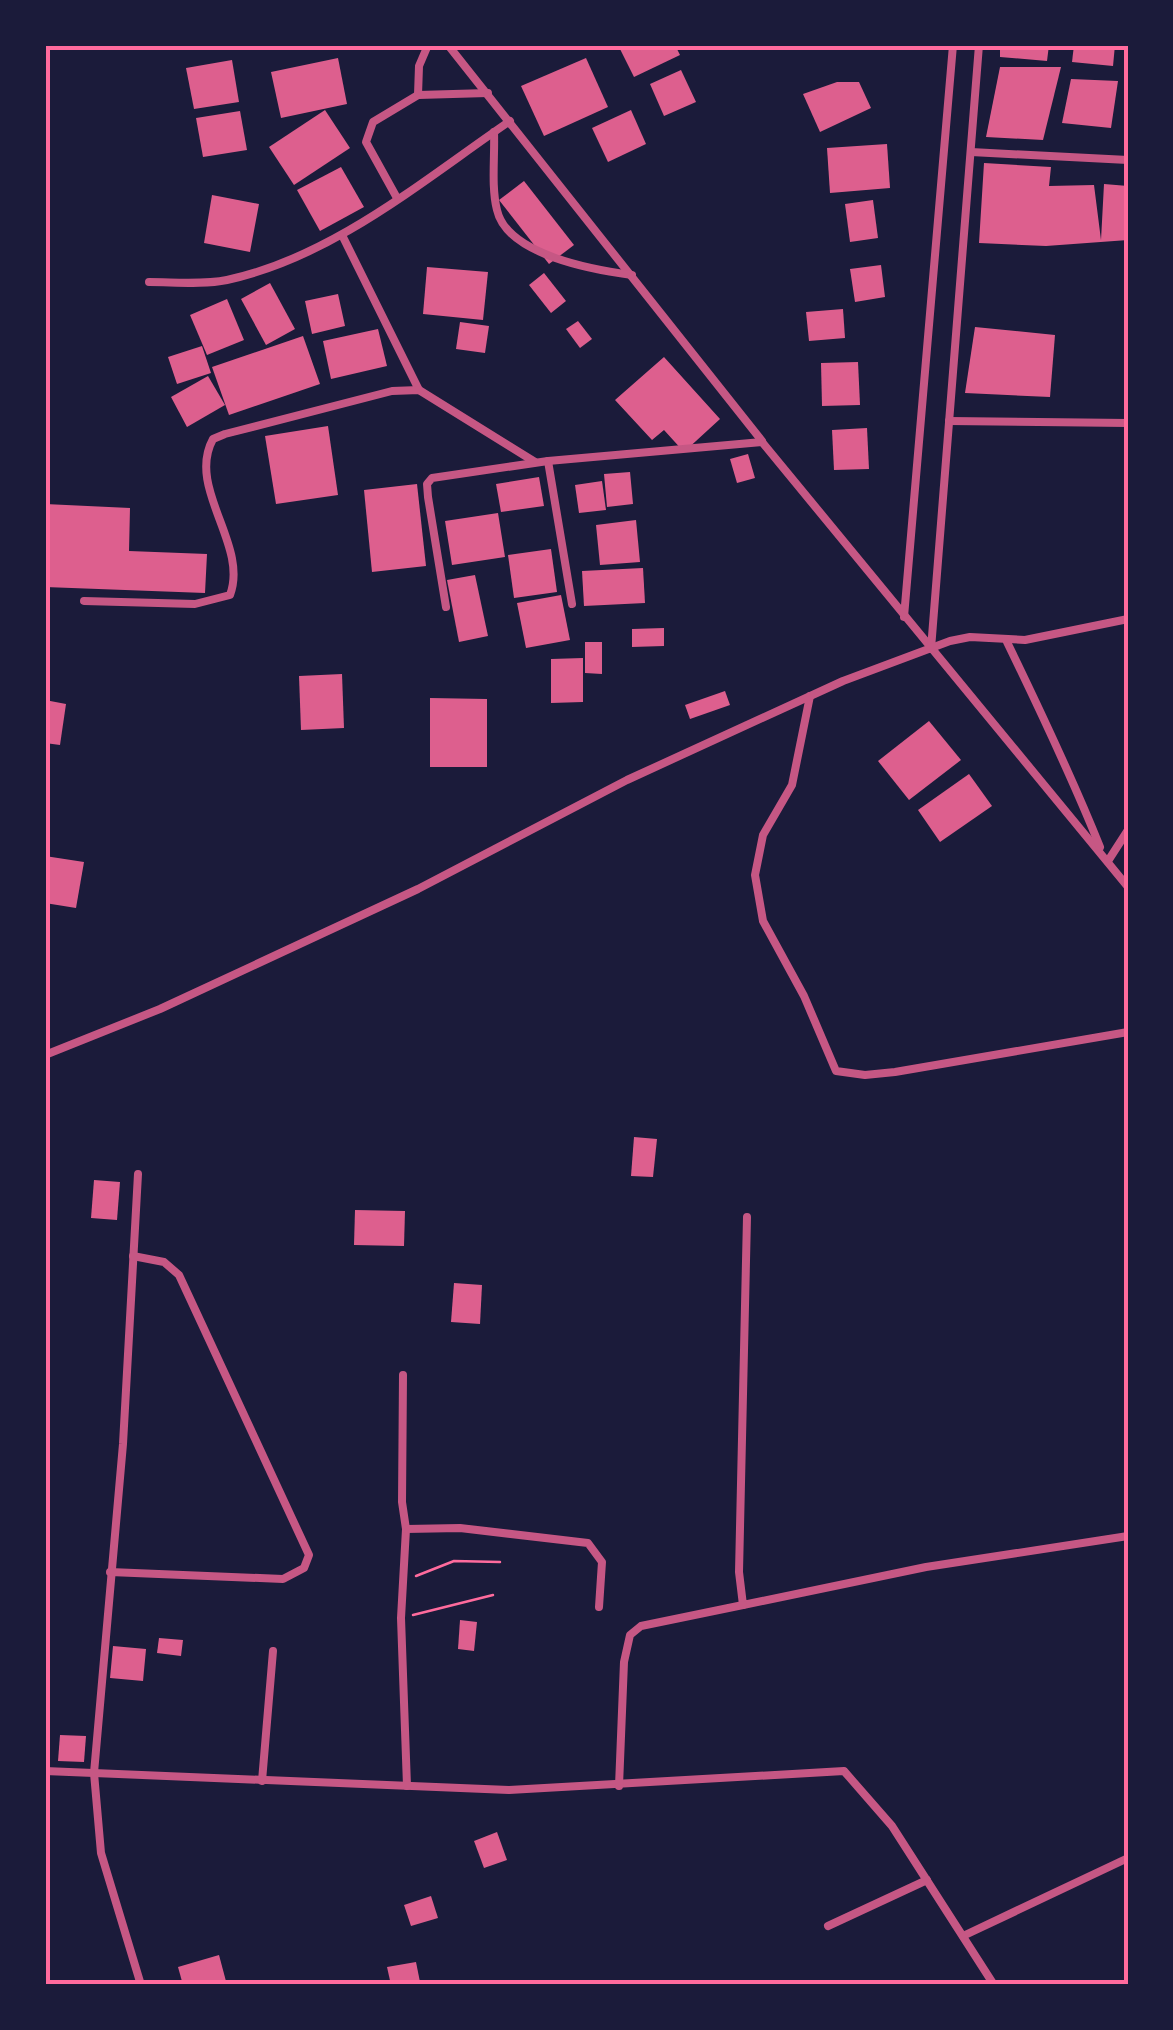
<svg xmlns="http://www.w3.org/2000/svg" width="1173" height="2030" font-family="'Archivo Narrow',sans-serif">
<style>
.building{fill:#dd5f8e}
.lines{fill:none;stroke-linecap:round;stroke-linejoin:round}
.path{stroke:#ff6b9d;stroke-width:2.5}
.minor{stroke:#c65784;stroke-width:8}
.neatline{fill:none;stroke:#ff6b9d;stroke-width:4}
</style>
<rect width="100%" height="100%" fill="#1b1b3a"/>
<g class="building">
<path d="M618,45h57l5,10 -46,22z"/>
<path d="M1000,45h49l-2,16 -47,-4z"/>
<path d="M1074,45h41l-2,21 -41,-4z"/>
<path d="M338,58l9,46 -66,14 -10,-46z"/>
<path d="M586,58l22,49 -64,29 -23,-50z"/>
<path d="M232,60l7,42 -45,7 -8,-41z"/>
<path d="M1000,67h61l-18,73 -57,-3z"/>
<path d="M681,70l15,32 -32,14 -14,-32z"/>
<path d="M1071,79l47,2 -7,47 -49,-5z"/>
<path d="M837,82h22l12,26 -51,24 -17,-38z"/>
<path d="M325,110l25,38 -56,37 -25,-38z"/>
<path d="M631,110l15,34 -38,18 -16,-34z"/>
<path d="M240,111l7,39 -44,7 -7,-39z"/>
<path d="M887,144l3,44 -60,5 -3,-45z"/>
<path d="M984,163l67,4 -2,19 45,-1 7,55 3,-56 24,2v54l-82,6 -67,-3z"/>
<path d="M341,167l23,40 -44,24 -23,-41z"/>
<path d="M524,181l50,64 -25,19 -50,-64z"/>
<path d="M212,195l47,9 -9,48 -46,-9z"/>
<path d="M873,200l5,38 -28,4 -5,-38z"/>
<path d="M881,265l4,32 -30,5 -5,-33z"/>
<path d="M427,267l61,5 -5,48 -60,-6z"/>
<path d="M544,273l22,28 -15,12 -22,-28z"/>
<path d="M270,283l25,46 -29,16 -25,-46z"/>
<path d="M338,294l7,32 -33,8 -7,-33z"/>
<path d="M227,299l17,41 -37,15 -17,-40z"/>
<path d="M843,309l2,29 -36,3 -3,-29z"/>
<path d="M578,321l14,18 -12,9 -14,-19z"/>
<path d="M460,322l29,4 -4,27 -29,-4z"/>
<path d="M975,327l80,8 -5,62 -85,-4z"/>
<path d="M378,329l9,37 -56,13 -8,-38z"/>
<path d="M303,336l17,48 -91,31 -17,-48z"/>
<path d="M202,346l9,27 -34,11 -9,-27z"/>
<path d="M664,357l56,62 -36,33 -20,-22 -12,10 -37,-40z"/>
<path d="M858,362l2,43 -38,1 -1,-43z"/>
<path d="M208,376l17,29 -38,22 -16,-30z"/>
<path d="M328,426l10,69 -62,9 -11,-68z"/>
<path d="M867,428l2,41 -35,1 -2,-40z"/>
<path d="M748,454l7,24 -18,5 -7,-24z"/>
<path d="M630,472l3,32 -26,3 -3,-33z"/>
<path d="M539,477l5,29 -43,6 -5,-28z"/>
<path d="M602,481l4,29 -27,3 -4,-28z"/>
<path d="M417,484l9,82 -54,6 -8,-82z"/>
<path d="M45,504l85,4 -1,43 78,3 -2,39 -160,-6z"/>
<path d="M498,513l7,44 -53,8 -7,-44z"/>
<path d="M636,520l4,42 -40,3 -4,-40z"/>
<path d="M551,549l6,43 -43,6 -6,-43z"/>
<path d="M643,568l2,35 -61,3 -2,-35z"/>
<path d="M475,575l13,61 -29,6 -12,-62z"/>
<path d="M561,595l9,45 -44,8 -9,-45z"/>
<path d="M664,628v18l-32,1v-18z"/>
<path d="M585,642h17v32l-17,-1z"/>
<path d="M583,658v44l-32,1v-44z"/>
<path d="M342,674l2,54 -43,2 -2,-54z"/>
<path d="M725,691l5,14 -40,14 -5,-14z"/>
<path d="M430,698l57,1v68h-57z"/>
<path d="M45,700l21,4 -6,41 -15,-2z"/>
<path d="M929,721l32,39 -52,40 -31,-39z"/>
<path d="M969,774l23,32 -52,36 -22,-32z"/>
<path d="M45,856l39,6 -8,46 -31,-5z"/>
<path d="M634,1137l23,2 -4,38 -22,-1z"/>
<path d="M94,1180l26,2 -3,38 -26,-2z"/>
<path d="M355,1210l50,1 -1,35 -50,-1z"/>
<path d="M454,1283l28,2 -2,39 -29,-2z"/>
<path d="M460,1620l17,2 -3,29 -16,-2z"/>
<path d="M159,1638l24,2 -2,16 -24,-3z"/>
<path d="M113,1646l33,3 -3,32 -33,-3z"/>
<path d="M60,1735l26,1 -2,26 -26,-1z"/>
<path d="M497,1832l10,28 -23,8 -10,-27z"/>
<path d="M431,1896l7,22 -27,8 -7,-21z"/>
<path d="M219,1955l8,30h-44l-5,-18z"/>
<path d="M416,1962l4,20 -29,3 -4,-18z"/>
</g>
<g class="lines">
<g class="path">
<path d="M416,1576l38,-15 46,1"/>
<path d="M413,1615l80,-20"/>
</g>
<g class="minor">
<path d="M448,45l314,396"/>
<path d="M418,95l1,-29 9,-21"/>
<path d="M494,132c1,24 -3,55 3,78 10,45 97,60 135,65"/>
<path d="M971,152l157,8"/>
<path d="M397,198l-31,-56 7,-20 45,-27 70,-2"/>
<path d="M342,235l77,155"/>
<path d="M149,282c25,0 54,3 78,-2 106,-23 195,-99 283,-159"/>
<path d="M949,421l179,2"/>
<path d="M548,461l24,143"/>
<path d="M84,601l111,3 35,-9c19,-50 -44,-107 -17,-156l12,-5 167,-43 27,-1 116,72"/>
<path d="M446,607l-18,-110 -1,-13 5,-6 116,-17 214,-19 366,445"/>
<path d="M904,617l49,-572"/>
<path d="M1007,642c33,68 65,135 93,205"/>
<path d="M931,649l48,-604"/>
<path d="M810,696l-18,89 -29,50 -8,40 8,46 41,75 32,75 29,4 30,-3 233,-40"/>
<path d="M1108,861l20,-31"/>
<path d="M45,1055l115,-46 258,-120 209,-109 216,-99 107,-40 20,-4 55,3 103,-21"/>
<path d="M138,1174l-15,270 -29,329 7,80 40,132"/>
<path d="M747,1217l-8,355 4,33 183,-38 202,-31"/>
<path d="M403,1375l-1,127 4,27 -5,89 6,168"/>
<path d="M406,1529l54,-1 128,15 14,19 -3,45"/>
<path d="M110,1572l173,7 21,-11 5,-13 -130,-280 -15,-13 -31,-6"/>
<path d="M45,1771l464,19 335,-19 48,55 102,159"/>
<path d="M262,1781l11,-130"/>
<path d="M619,1786l5,-124 6,-27 11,-9 102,-21"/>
<path d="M828,1926l99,-46"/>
<path d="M963,1936l165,-78"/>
</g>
</g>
<rect width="1173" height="2030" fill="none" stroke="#1b1b3a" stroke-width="95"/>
<rect x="48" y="48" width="1078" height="1934" class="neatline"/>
</svg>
